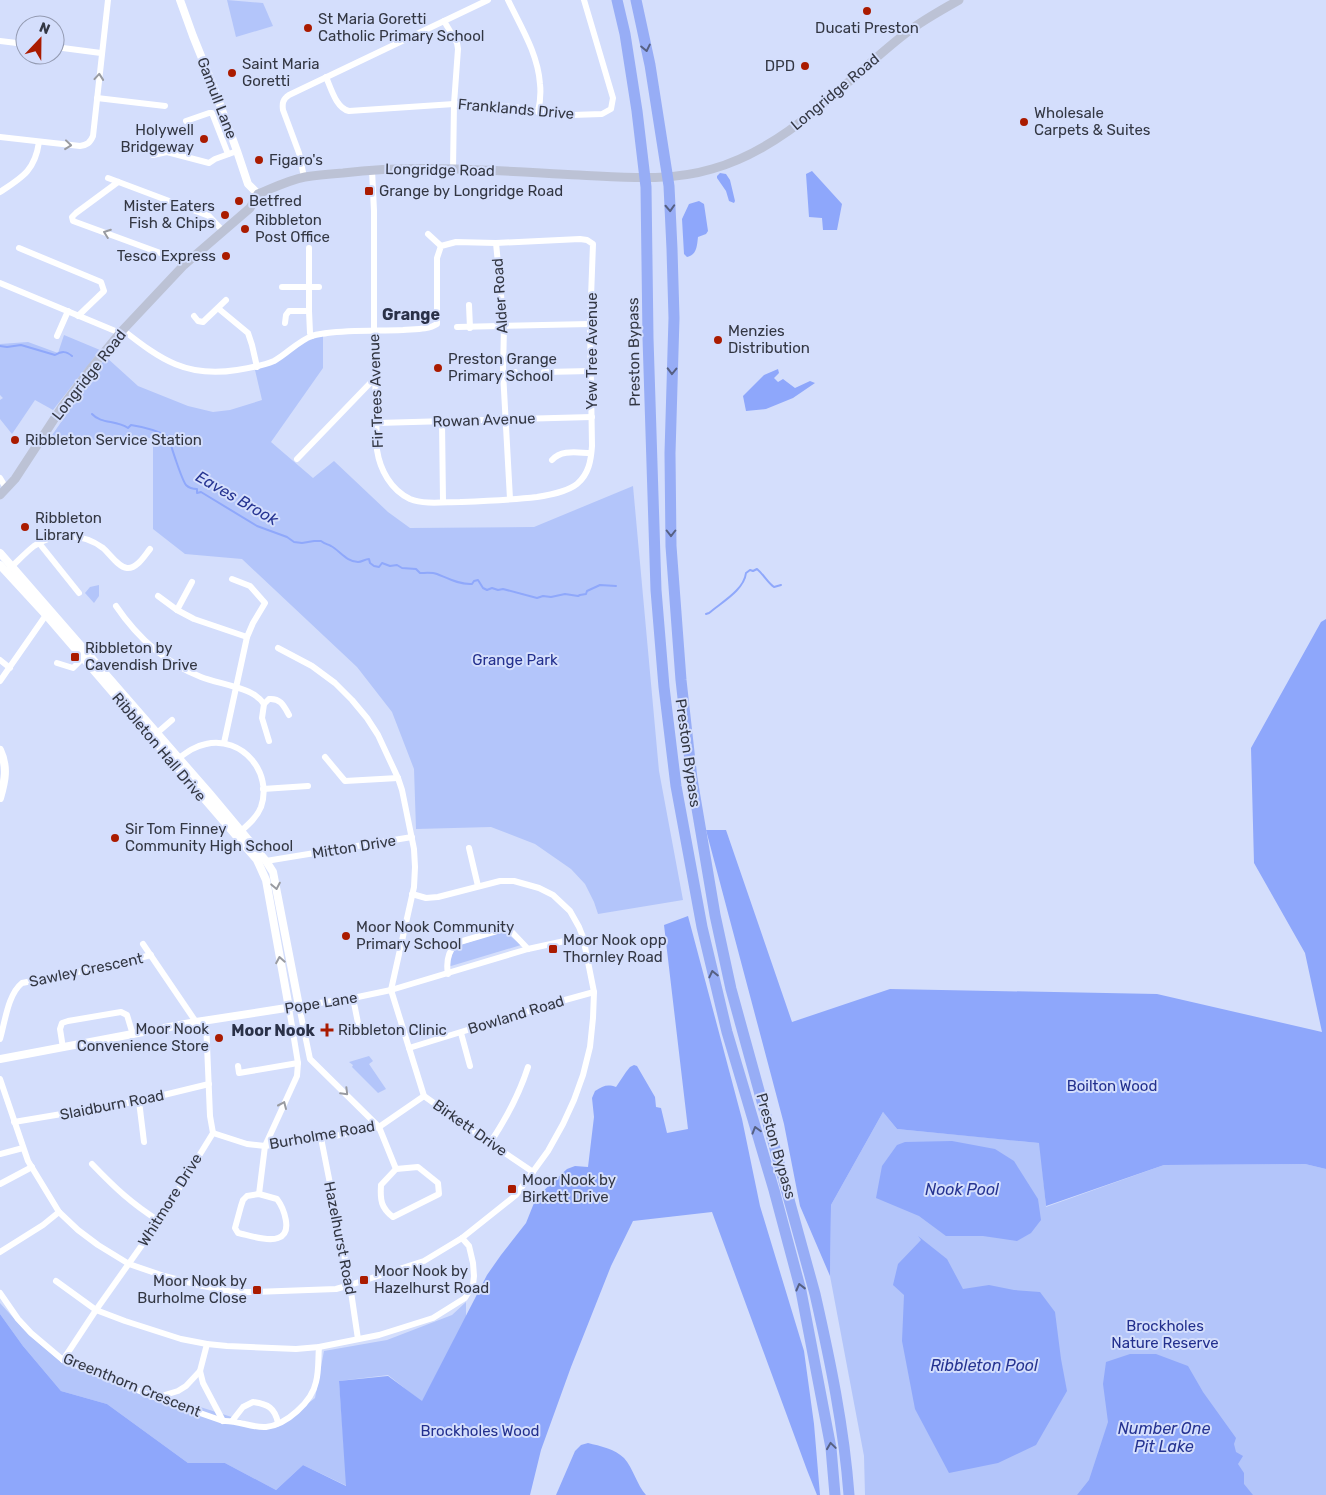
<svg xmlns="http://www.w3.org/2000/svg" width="1326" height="1495" font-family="Rubik,sans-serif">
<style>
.green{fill:#b3c5fa}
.forest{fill:#8ea7fb}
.water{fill:#8fa8fb}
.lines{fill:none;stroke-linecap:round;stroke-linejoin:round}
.stream{stroke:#8fa8fb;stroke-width:2}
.minor{stroke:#fff;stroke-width:6}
.tertiary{stroke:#fff;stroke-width:8}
.secondary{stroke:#bcc2d5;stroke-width:9}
.motorway{stroke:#97adf6;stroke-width:11}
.oneway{stroke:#566082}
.oneway2{stroke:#999ba1}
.poi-dot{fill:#aa1b00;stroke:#d4defc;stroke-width:2}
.labels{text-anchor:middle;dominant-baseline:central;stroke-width:4;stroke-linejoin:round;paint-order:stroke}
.poi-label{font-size:15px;fill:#333743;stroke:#d4defc;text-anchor:start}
.street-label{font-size:15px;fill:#333743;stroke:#d4defc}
.park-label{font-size:15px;fill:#23308e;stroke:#d4defc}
.neighbourhood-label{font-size:16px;font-weight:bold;fill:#2a3148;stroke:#d4defc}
.water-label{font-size:16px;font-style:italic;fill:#263492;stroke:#d4defc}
</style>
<rect width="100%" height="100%" fill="#d4defc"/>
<g class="green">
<path d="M227,0l36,3 10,23 -37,11z"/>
<path d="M64,335l36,15 -47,60 -18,-10 -23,34 -12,-15v-19l3,-2 -3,-3v-51l28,-2 30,11z"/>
<path d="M323,335v33l-52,74 42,36 21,-17 54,51 22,16 124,-1 99,-41 26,285 24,129 -85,14 -4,-12 -9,-18 -14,-15 -36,-25 -44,-17 -75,2 -2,-60 -22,-57 -35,-45 -115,-108 -57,-5 -32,-25v-91l-105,3 58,-84 32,29 50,20 25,6 17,-2 32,-10 -7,-30 51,-30z"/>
<path d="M99,585v11l-5,7 -9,-10 5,-6z"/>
<path d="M504,931l17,14 -70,21 -2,-1 5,-18z"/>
<path d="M369,1056l4,5 -4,3 17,25 -8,4 -26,-26 1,-2 -4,-3z"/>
<path d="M883,1112l14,17 143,14 6,64 118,-42 141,-1 21,5v326h-461l-1,-39 -34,-180 1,-71z"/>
<path d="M466,1302v15l-44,85 -34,-27 -49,6 8,105 -44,-21 -27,25 -51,-27h-37l-81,-59 -46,-13 -38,-45 -23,-32v-11l29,32 33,28 195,62 21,2 37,-29 9,-47 63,-11 65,-25z"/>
</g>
<g class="forest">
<path d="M812,171l30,33 -5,26h-14l-1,-12 -13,-1 -3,-43z"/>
<path d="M720,173l6,1 4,6 5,21 -1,2 -5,-2 -3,-10 -9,-13v-2z"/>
<path d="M699,201l5,3 4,27 -2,3 -8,3c-1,8 -1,18 -11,20l-3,-3 -2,-35 7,-15z"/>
<path d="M778,369l1,4 -5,5 4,4 5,-3 12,9 15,-7 5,2 -22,15 -27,11 -20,2 -3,-15 21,-21z"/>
<path d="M1326,619v550l-21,-5 -141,1 -118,41 -7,-63 -142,-14 -14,-17 -52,93 -1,71 -30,-70 -16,-82 -78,-294h20l66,192 98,-33 267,5 165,38 -17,-79 -51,-90 -3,-115 70,-126z"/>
<path d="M688,916l54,203 18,87 44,145 10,73 6,71h-3l-10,-25 -95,-258 -79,9 -22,45 -40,101 -30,83 -11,45h-530v-181l23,32 38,45 46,13 81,59h37l51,27 27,-25 43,21 -7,-105 49,-5 34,25 65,-126 14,-20 25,-32 8,-20 7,-10 26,-24 8,-3 13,1 6,-50 -2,-19 3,-7c8,-5 12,-7 21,-4l10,-15 4,-5 4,-2 3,1 18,31 1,10 5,1 6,25 21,-4 -24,-204z"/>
</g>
<g class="water">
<path d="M952,1141l43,8 19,12 24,38 3,21 -10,13 -14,8 -34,-5h-37l-27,-20 -43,-18 6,-32 15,-21 8,-3z"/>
<path d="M918,1236l29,23 16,30 26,-4 25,5 26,2 15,20 6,47 6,32 -31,54 -38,18 -49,10 -34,-64 -13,-68 2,-46 -11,-10 5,-21 23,-24z"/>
<path d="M1130,1354h26l32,12 15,26 33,46 -2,6 2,8 7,4 -5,8 6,9v11l9,11h-176l12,-15 19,-58 -5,-38 3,-22z"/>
<path d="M588,1443c12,3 27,6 36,15 9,10 13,27 22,37h-90l19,-44 6,-6z"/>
</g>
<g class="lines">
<g class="stream">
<path d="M0,346l7,1 14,-2 34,10c7,-4 11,-4 17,1"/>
<path d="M92,414c9,10 24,6 36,14l3,-3c13,2 27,6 38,12 1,7 13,43 17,48 3,3 8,4 11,4v4l4,-1 56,34 30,11 7,5 8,1 12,-2h7c4,3 6,3 10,5 9,5 16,16 27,16 4,0 7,-3 11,-3l1,4 4,3 5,1 3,-4 8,3 7,-1 5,3 14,1 4,4c5,0 12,-1 17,1 10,4 23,11 35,10l2,-3 4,-1 5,8 4,2 5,-2 6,2 5,-1 34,9 6,-2 8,1 14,-3 13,2 2,-1 6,-1 1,-3 13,-6 16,1"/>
<path d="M706,614l3,-1c13,-11 35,-23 37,-40l4,-3 3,1 4,-2c7,6 11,14 17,18l7,-2"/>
</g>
<g class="minor">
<path d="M508,0c13,27 30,54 32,84 1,9 0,19 -2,28"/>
<path d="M444,21l13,22 1,6 -4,55 -1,65"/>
<path d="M0,41l25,3"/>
<path d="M55,47l46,6"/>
<path d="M326,77c5,11 10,31 23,34l105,-7 60,3 41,7 17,1 30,-1 9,-5 2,-11 -29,-98"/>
<path d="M97,98l68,8"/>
<path d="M186,121l23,-8h3l16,41"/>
<path d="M0,137l80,9c7,-1 10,-3 13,-10l15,-136"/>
<path d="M153,155l14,-3 42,11 6,-4 22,-8"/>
<path d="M304,177l-5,-24 -16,-43c-1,-7 0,-11 6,-15l199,-95"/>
<path d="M108,178l101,38 14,15"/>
<path d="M118,182l-42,31 -4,4 1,4 101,37 10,7"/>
<path d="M0,192c23,-15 35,-22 39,-50"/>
<path d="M428,234l13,12"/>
<path d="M496,243l8,83 -1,46 7,127"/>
<path d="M19,248l82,34 3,9 -26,25"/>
<path d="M309,248v63l1,22 2,3"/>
<path d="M0,283l120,50"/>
<path d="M282,287h37"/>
<path d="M469,305l1,23"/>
<path d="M219,309l29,24 4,12 5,22"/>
<path d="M194,316l4,5 5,1 23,-22"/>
<path d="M285,323l1,-8 3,-4h20"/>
<path d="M457,327l133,-3"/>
<path d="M123,330c38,30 64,48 114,40 13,-2 25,-4 37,-9 13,-7 24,-20 38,-25 5,-2 10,-2 15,-3 25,-3 51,-2 76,-3 11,-1 25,0 34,-6v-66l4,-12 15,-4 40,1 84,-4 7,1 6,4 -3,80 2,122c-1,14 -3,28 -15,38 -10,8 -28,11 -40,13 -26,3 -52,4 -77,5 -16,0 -35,3 -50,-3 -19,-9 -30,-29 -33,-49l-3,-119v-120l-2,-41"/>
<path d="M57,336l11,-25"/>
<path d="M503,372h12"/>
<path d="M544,372l47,-1"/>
<path d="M442,422l1,80"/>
<path d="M377,423l215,-6"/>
<path d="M297,459l78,-81"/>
<path d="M552,460c10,-11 26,-7 39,-7"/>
<path d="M0,478l6,10"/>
<path d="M39,543l40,50"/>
<path d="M8,570c9,-8 17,-17 26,-24 21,-14 49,-13 69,2 7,6 15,19 24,20 10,1 18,-13 23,-19"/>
<path d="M192,582l-15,28 17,9 53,18"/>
<path d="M158,596l19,14"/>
<path d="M116,606c21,31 50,57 85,71 15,6 44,10 55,19 3,2 6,5 8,8l5,-5c12,-1 15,7 20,16"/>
<path d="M278,648l34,18 23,17 17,17 15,18 11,17 20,43 4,12 12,59 1,18 -1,20 -23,103 33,106 66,47 43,29"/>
<path d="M0,660l10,8"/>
<path d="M57,663l16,5 10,-10"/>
<path d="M0,681l46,-66"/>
<path d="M264,704l-2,14 7,23"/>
<path d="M157,733l15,-13"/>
<path d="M224,743l23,-106 6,-14 12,-20 -15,-17 -18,-7"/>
<path d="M325,757l20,24 53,-3"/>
<path d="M179,758c8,-6 16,-12 27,-14 36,-8 67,28 55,63 -4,10 -12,17 -20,24"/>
<path d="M263,789l45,-3"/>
<path d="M469,848l9,38"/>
<path d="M266,861l146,-24"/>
<path d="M143,944l53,78"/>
<path d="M448,974c-2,-11 0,-22 8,-31l51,-15 3,2 18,19"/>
<path d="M353,998l7,35"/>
<path d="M461,1033l9,33"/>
<path d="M0,1039c5,-17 8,-45 22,-56l86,-17 43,-11"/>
<path d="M63,1048l-3,-19 2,-6 6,-2 53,-9 6,3 6,20"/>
<path d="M409,1048l156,-48 29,-8"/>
<path d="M238,1066l1,7 59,-10"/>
<path d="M0,1079l28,82 31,51 19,18 20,15 31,19 35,12 39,10 31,6h19l83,-3 14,-4 74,-24 38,-23 54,-43 32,-44 15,-27 11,-24 9,-25 7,-28 3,-29 1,-26 -11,-55 -4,-10 -9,-16 -17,-16 -14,-7 -25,-7h-14l-62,16 -12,1 -14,-4"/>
<path d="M139,1101l5,41"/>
<path d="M14,1122l125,-21 70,-17"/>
<path d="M213,1133l34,11 18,2 82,-12 32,-7 45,-31"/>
<path d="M321,1138l29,147 8,54"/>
<path d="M490,1143c16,-24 29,-48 38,-76"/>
<path d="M0,1154l23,-6"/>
<path d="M92,1164c23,24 39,39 67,57"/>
<path d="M418,1167l20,16 1,11 -46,23c-12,-9 -13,-17 -12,-32l15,-16z"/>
<path d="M396,1169l-17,-42 -69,-68 -11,-53 54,-8 38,-8 137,-41 55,-12"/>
<path d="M0,1184l32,-17"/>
<path d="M259,1194l6,-48 32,-70 1,-13 -9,-55"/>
<path d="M259,1194l18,5c6,8 17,34 1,39 -10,4 -30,-3 -40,-5l-3,-5 6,-22 2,-6 4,-4z"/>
<path d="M0,1252l43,-27 16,-13"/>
<path d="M56,1281l40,29 29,11 56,18 26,5 20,2 69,3 23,-2 60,-12 54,-17 32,-20 8,-13 1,-9 -1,-13 -4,-17 -7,-8"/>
<path d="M0,1293l18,26 13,14 32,27 94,38 66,23c15,-1 28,7 43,6 20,-2 46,-25 50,-45 3,-11 2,-24 3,-35"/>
<path d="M207,1344l-7,27 3,12 20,38"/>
<path d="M63,1360l33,-50 63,-89 54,-88 -3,-17 -4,-95"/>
<path d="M158,1397l20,-6 8,-5 14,-15"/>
<path d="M232,1421l11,-14 10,-5c15,2 22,6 25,21"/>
</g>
<g class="tertiary">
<path d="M180,0l13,36 21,52 23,63 11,33 10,10"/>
<path d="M0,553l210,241 56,67 7,11 26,134 -103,16 -196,37"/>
<path d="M0,565l46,50 211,245 9,20 23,128"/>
<path d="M0,750c8,17 5,31 0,48"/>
</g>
<path class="secondary" d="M0,495l15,-16 47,-72 30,-40 28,-34 64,-68 66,-57 8,-14c15,-6 31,-14 47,-17 12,-2 25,-3 38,-4 78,-9 157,-2 236,2 44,2 90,7 133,-6 75,-21 130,-85 189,-132 18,-15 39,-26 58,-37"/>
<g class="motorway">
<path d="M617,0l8,34 12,77 9,76 2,151 8,252 8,97 12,99 26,141 25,105 47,158 27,101 30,157 4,47"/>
<path d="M636,0l14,65 19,121 3,63 2,69 -4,135 1,93 10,134 11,99 23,136 16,74 84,305c15,66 29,133 34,201"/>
</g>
</g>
<defs><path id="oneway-chevron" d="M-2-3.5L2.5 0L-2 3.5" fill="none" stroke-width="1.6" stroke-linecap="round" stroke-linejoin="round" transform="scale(1.25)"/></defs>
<g class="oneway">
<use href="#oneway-chevron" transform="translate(646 48) rotate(78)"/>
<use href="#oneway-chevron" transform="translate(670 208) rotate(87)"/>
<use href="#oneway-chevron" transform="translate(672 371) rotate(91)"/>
<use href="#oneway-chevron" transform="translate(671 533) rotate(90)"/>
<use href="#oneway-chevron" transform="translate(713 974) rotate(-103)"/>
<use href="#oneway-chevron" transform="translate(756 1130) rotate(-106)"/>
<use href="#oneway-chevron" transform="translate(800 1287) rotate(-104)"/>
<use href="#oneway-chevron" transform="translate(831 1446) rotate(-98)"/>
</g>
<g class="oneway2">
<use href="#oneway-chevron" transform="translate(99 77) rotate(-85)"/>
<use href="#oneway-chevron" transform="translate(68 145) rotate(6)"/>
<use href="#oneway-chevron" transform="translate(107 233) rotate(-160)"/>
<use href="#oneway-chevron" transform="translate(276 886) rotate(79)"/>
<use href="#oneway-chevron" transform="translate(280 960) rotate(-100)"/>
<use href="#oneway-chevron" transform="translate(345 1092) rotate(45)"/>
<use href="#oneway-chevron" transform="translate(283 1105) rotate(-66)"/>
</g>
<g class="poi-dot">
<circle cx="867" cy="11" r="5"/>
<circle cx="308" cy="28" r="5"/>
<circle cx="805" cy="66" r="5"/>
<circle cx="232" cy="73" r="5"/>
<circle cx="1024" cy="122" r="5"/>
<circle cx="204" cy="139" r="5"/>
<circle cx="259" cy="160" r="5"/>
<rect x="364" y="186" width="10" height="10" rx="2.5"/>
<circle cx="239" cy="201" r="5"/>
<circle cx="225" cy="215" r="5"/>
<circle cx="245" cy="229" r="5"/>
<circle cx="226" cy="256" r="5"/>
<circle cx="718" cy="340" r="5"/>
<circle cx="438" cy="368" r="5"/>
<circle cx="15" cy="440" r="5"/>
<circle cx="25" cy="527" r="5"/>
<rect x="70" y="652" width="10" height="10" rx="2.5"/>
<circle cx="115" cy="838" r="5"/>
<circle cx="346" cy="936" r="5"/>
<rect x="548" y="944" width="10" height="10" rx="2.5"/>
<path d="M324.5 1022.5h5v5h5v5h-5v5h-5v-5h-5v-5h5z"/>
<circle cx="219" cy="1038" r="5"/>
<rect x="507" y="1184" width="10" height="10" rx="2.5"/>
<rect x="359" y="1275" width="10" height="10" rx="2.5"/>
<rect x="252" y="1285" width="10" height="10" rx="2.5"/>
</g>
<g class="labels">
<g class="poi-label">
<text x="318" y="19">St Maria Goretti<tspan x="318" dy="17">Catholic Primary School</tspan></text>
<text x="867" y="28" text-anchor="middle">Ducati Preston</text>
<text x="242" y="64">Saint Maria<tspan x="242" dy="17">Goretti</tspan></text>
<text x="795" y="66" text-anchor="end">DPD</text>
<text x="1034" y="113">Wholesale<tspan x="1034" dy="17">Carpets &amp; Suites</tspan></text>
<text x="194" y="130" text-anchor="end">Holywell<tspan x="194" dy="17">Bridgeway</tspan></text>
<text x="269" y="160">Figaro's</text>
<text x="379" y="191">Grange by Longridge Road</text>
<text x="249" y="201">Betfred</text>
<text x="215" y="206" text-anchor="end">Mister Eaters<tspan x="215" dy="17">Fish &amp; Chips</tspan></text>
<text x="255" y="220">Ribbleton<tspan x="255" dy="17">Post Office</tspan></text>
<text x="216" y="256" text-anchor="end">Tesco Express</text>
<text x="728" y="331">Menzies<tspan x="728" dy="17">Distribution</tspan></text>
<text x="448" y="359">Preston Grange<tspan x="448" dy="17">Primary School</tspan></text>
<text x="25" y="440">Ribbleton Service Station</text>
<text x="35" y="518">Ribbleton<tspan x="35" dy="17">Library</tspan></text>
<text x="85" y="648">Ribbleton by<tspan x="85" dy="17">Cavendish Drive</tspan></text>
<text x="125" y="829">Sir Tom Finney<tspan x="125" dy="17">Community High School</tspan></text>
<text x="356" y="927">Moor Nook Community<tspan x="356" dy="17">Primary School</tspan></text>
<text x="563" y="940">Moor Nook opp<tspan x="563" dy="17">Thornley Road</tspan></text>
<text x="209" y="1029" text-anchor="end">Moor Nook<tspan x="209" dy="17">Convenience Store</tspan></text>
<text x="338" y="1030">Ribbleton Clinic</text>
<text x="522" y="1180">Moor Nook by<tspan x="522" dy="17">Birkett Drive</tspan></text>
<text x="374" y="1271">Moor Nook by<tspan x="374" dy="17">Hazelhurst Road</tspan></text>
<text x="247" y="1281" text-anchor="end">Moor Nook by<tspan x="247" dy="17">Burholme Close</tspan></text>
</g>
<g class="street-label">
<text transform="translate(835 92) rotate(-40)">Longridge Road</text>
<text transform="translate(217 98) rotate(69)">Gamull Lane</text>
<text transform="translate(516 109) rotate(5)">Franklands Drive</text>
<text transform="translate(440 170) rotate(1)">Longridge Road</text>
<text transform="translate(500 296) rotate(-94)">Alder Road</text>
<text transform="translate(592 351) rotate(-90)">Yew Tree Avenue</text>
<text transform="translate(634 352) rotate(-91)">Preston Bypass</text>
<text transform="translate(89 375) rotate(-52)">Longridge Road</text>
<text transform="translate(376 391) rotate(-92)">Fir Trees Avenue</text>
<text transform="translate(484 420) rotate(-2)">Rowan Avenue</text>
<text transform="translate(159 747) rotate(50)">Ribbleton Hall Drive</text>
<text transform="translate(688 753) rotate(82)">Preston Bypass</text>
<text transform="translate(354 847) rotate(-9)">Mitton Drive</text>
<text transform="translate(86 970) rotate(-12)">Sawley Crescent</text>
<text transform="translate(321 1003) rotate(-9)">Pope Lane</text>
<text transform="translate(516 1015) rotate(-17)">Bowland Road</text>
<text transform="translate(112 1105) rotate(-11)">Slaidburn Road</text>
<text transform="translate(470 1128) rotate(35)">Birkett Drive</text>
<text transform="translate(322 1135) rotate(-10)">Burholme Road</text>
<text transform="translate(776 1146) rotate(74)">Preston Bypass</text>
<text transform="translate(170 1200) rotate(-58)">Whitmore Drive</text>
<text transform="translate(340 1238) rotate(79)">Hazelhurst Road</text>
<text transform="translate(132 1385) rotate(22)">Greenthorn Crescent</text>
</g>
<g class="park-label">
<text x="515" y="660">Grange Park</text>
<text x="1112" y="1086">Boilton Wood</text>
<text x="1165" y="1326">Brockholes<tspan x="1165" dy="17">Nature Reserve</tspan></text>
<text x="480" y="1431">Brockholes Wood</text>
</g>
<g class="neighbourhood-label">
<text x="411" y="314">Grange</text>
<text x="273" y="1030">Moor Nook</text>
</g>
<g class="water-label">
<text transform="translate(237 498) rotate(30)">Eaves Brook</text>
<text x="962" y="1189">Nook Pool</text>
<text x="984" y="1365">Ribbleton Pool</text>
<text x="1164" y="1428">Number One<tspan x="1164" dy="18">Pit Lake</tspan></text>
</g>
</g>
<g transform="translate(40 40) rotate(22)"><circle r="24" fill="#d4defc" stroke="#949bb2"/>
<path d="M0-4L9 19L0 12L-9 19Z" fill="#aa1b00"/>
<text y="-8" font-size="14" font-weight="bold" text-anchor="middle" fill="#333743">N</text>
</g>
</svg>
